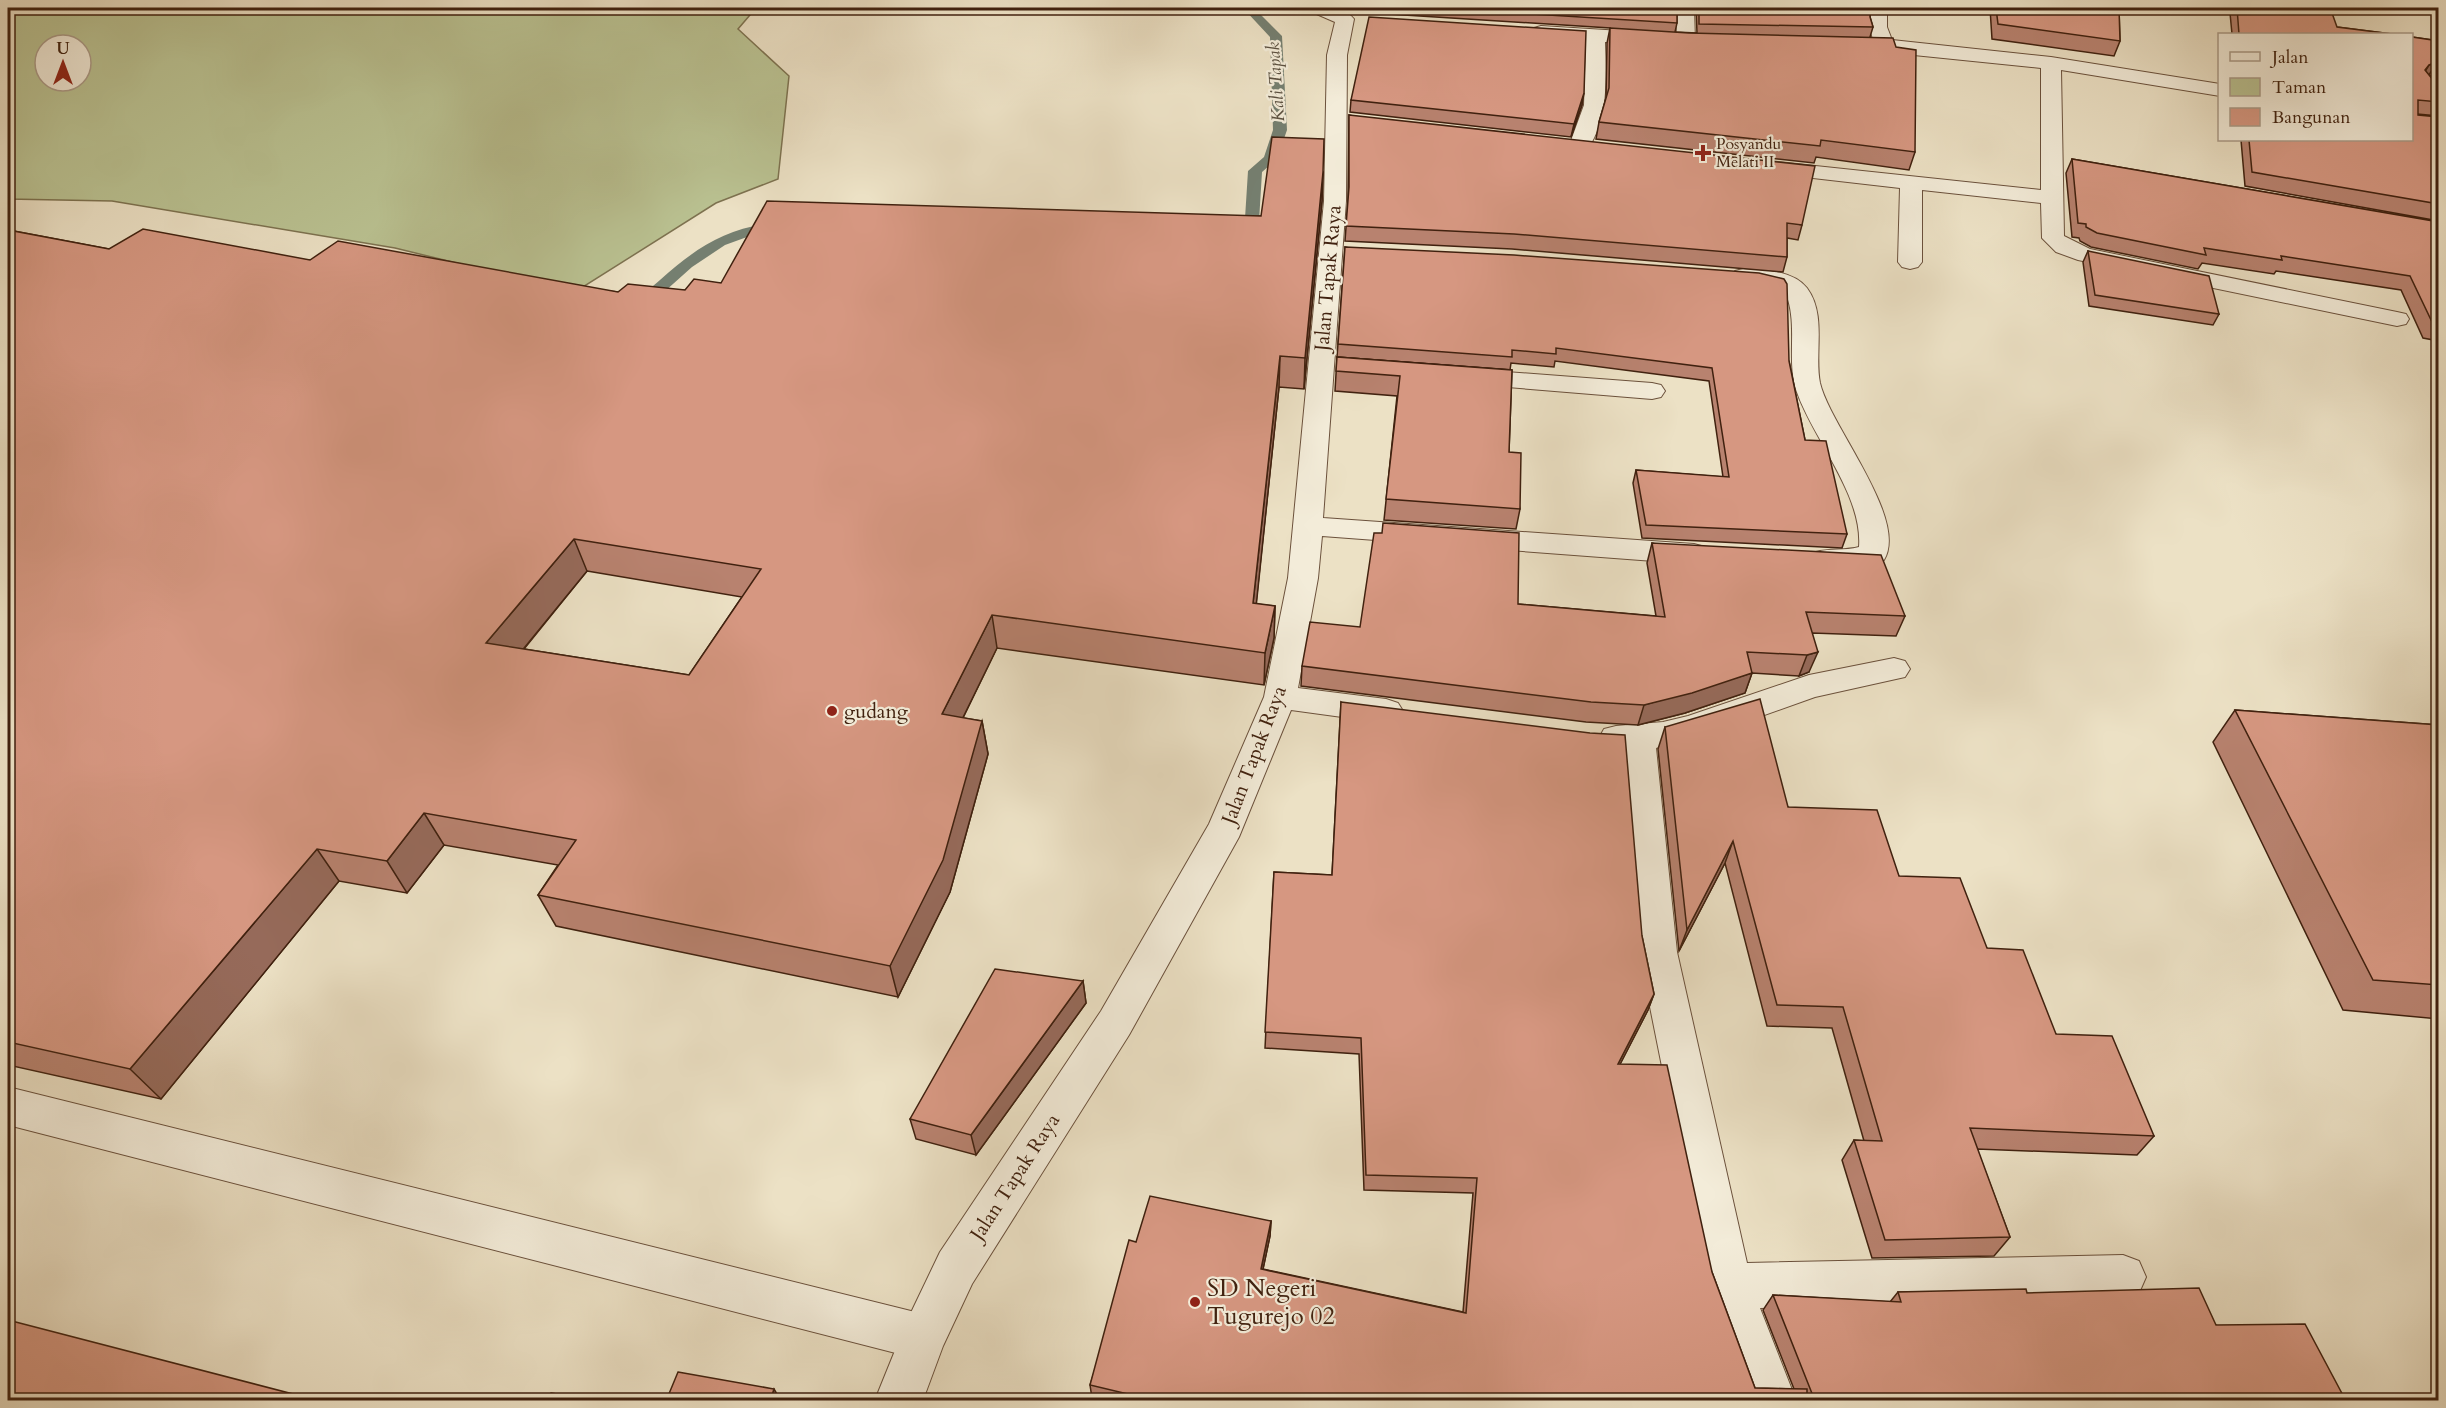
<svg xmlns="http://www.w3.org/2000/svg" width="2446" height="1408" font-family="Cardo,serif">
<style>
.green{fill:#bac292;stroke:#7d7250;stroke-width:1.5;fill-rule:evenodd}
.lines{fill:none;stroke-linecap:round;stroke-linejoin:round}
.stream{fill:#757f70;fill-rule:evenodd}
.service-casing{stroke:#6b513c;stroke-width:2}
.minor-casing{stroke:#6b513c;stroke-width:2}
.service{fill:#f3ecd9;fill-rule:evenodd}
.minor{fill:#f3ecd9;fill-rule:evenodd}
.wall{fill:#b8826f;stroke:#40210f;stroke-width:1.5;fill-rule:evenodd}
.shaded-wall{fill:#966a5a;stroke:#40210f;stroke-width:1.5}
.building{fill:#d69781;stroke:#40210f;stroke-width:1.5;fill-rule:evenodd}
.poi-dot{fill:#8f2418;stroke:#f3ecd9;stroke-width:2}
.labels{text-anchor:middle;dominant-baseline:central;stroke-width:4.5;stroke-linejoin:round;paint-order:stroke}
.far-poi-label{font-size:16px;fill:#40210f;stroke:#f3ecd9;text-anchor:start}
.far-water-label{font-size:18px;font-style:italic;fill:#5b5040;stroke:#f3ecd9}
.street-label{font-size:20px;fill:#40210f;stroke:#f3ecd9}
.poi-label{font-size:20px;fill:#40210f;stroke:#f3ecd9;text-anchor:start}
.near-poi-label{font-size:24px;fill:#40210f;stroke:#f3ecd9;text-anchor:start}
</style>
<rect width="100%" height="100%" fill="#ece1c5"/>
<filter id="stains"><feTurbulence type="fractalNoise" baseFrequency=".00333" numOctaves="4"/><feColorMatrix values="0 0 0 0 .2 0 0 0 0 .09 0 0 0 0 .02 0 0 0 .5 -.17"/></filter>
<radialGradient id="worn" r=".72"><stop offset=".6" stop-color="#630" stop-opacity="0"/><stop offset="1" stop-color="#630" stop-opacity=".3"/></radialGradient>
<path class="green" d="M8,8h748l-18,21 51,47 -11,103 -62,24 -141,89 -180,-44 -283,-47 -104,-2zM45,45h36v36h-36z"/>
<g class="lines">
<g class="stream">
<path d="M1243,8h11l28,28 5,94 -10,29 -15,13 -4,66 -7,4 -10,-1 -2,-3 5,-4 4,-63 16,-14 9,-27 -3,-93z"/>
<path d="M780,222l5,1 2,3 -2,3 -27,4 -33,12 -33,22 -47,42 -5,2 -8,-5c8,-10 19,-18 28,-26 38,-34 68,-53 120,-58z"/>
</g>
<defs>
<path id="service" d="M8,1087l915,227 16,7 7,16 -7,16 -16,7 -915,-235z"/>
<g id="minor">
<path d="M1309,8c15,-1 35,-2 45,11l-7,36 -1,146 -23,317 371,26 11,3 4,7 -4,7 -11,3 -372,-28 -4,42 -20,110 88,11 12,4 5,8 -5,8 -12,4 -95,-13 -52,127 -110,198 -157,249 -29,62 -20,54h-48l32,-79 33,-69 161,-241 108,-187 55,-127 24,-119 5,-52 31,-325 3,-146 8,-33 -23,-10z"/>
<path d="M1676,8h18l1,33 -2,4h-14l-2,-4z"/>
<path d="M1869,8h18v19l5,13 159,17 169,27v12l-159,-26 3,166 26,13 307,63 9,2 3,5 -3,5 -9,2 -319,-66 -22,-8 -14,-14 -1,-35 -119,-13v72l-4,5 -8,2 -8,-2 -4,-5 2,-74 -131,-15 -8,-1 -3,-5 3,-5 8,-1 272,29v-122l-196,-20 -2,-4 2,-4 28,-1 -4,-12z"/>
<path d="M1541,26l113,7 7,2 2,4 -2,4 -7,2 -49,-3c1,36 4,77 -18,108l-7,2 -7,-2 -4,-4 15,-41 2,-65 -52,-4 -2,-4 2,-4z"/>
<path d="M1743,269c21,1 50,1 64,19 20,27 7,65 13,95 10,43 89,136 64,177l-35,10 -33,-4 -4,-7 4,-7c15,-4 28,-1 43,-5 4,-51 -44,-106 -61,-152 -13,-33 1,-68 -12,-101l-14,-8 -37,-5 -4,-5 4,-5z"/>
<path d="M1467,369l185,14 9,2 4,6 -4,6 -9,2 -194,-16 -4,-6 4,-6z"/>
<path d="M1894,658l11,3 5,8 -5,8 -90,20 -90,32 -69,19 21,204 70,311 376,-8 16,6 7,16 -7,16 -16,6 -363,9 36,92h-48l-42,-114 -67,-334 -17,-202 -18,-3 -5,-9 5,-9 12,-3 47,-4 25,-6 121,-41z"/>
</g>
</defs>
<use href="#service" class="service-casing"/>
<use href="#minor" class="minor-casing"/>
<use href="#service" class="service"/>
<use href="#minor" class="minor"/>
</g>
<g class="wall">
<path d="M1373,8h304v15l-2,9 22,1 -1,-25h174v9l3,10 -3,10 45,115 -6,18 -93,-13 -2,6 -218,-24 3,-17 7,-24 1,-55 3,-15 -237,-15z"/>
<path d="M1990,8h129l1,33 -6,15 -122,-17z"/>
<path d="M2233,8h59l45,19 55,7h-160l-2,-21z"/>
<path d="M2412,37l27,4v39l-10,-5 8,10 2,1v30l-21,-2v1l21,2v104l-194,-35 -4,-46h171z"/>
<path d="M1351,100l231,5 -11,32 -221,-25z"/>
<path d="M1349,115l453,110 -4,15 -11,-2v19l-4,15 -271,-23 -167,-8 3,-41z"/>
<path d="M2072,159l367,63v119l-16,-3 -22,-48 -125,-19 -2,3 -72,-11 -4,6 -107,-22 -11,-6 -1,-3 -7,-1 -6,-64z"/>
<path d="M1323,172l-1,29 -18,188 -25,-2 -23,217 19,2 -1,32 -10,47 -267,-37 -34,70 19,3 6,33 -38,138 -52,105 -342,-71 -18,-31 20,-30 -114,-20 -37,48 -68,-12 -178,218 -153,-34v-835l101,19 201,11 308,32 67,-2 36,-7 540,-67zM587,571l155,26 -53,78 -165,-26z"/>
<path d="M1345,247l444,114 16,79 42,94 -5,14 -200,-10 -9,-55 3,-13 87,7 -14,-96 -154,-20 -1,6 -43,-4 -1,7 -173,-13z"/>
<path d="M2088,251l131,63 -6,11 -124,-19 -6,-44z"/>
<path d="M1337,357l175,13 -3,82 11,57 -4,20 -132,-9 13,-124 -62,-5z"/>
<path d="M1652,543l253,73 -9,20 -84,-3 -3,39 -10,4 -47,-3 -7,20 -60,20 -47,12 -52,-3 -285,-36 1,-20 216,-62 138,12 -9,-53z"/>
<path d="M1341,702l301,234 12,58 -6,16 -28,54 92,208 43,116 39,1 -31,-79 10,-15 117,7 8,-10 129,1 189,32 130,76h-1243l-11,-3 -2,-13 46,-143 135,-21 -1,15 -7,33 200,43 10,-119 -109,-3 -5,-136 -94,-6 9,-176 58,3z"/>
<path d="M2235,710l204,15v294l-96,-9 -130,-268z"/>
<path d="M1665,727l123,80 111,69 88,72 69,86 98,102 -17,19 -160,-6 33,88 -16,19 -122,2 -30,-98 12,-20 10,1 -32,-113 -65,-2 -42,-163 -46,88 -21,-202z"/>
<path d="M1083,981l3,22 -110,152 -60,-16 -6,-20z"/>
</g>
<g class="shaded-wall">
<path d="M2437,62l-8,13 -8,3 8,-13z"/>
<path d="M1584,93l-2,12 -11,32 3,-13z"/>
<path d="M1323,172l-1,29 -18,188 1,-31z"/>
<path d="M1280,356l-1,31 -26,249v-33z"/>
<path d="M574,539l13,32 -85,104 -16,-32z"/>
<path d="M1275,606l-1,32 -10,47 1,-32z"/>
<path d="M992,615l5,33 -48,98 -7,-32z"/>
<path d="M1818,652l-9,20 -10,4 8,-21z"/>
<path d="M1752,673l-7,20 -60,20 -47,12 6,-20z"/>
<path d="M982,721l6,33 -38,138 -52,105 -8,-31z"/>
<path d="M424,813l20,32 -37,48 -20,-32z"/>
<path d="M1733,841l-8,22 -46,88 8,-21z"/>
<path d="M317,849l22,32 -178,218 -31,-30z"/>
<path d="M1083,981l3,22 -110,152 -5,-20z"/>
<path d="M1654,994l-6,16 -36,70 6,-16z"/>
<path d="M1271,1221l-1,15 -10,47 1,-14z"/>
<path d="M774,1389l7,12h-11z"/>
</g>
<g class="building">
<path d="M1437,8h240v15z"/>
<path d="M1699,8h171v9l3,10 -174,-3z"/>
<path d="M1996,8h123l1,33 -122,-17z"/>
<path d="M2237,8h55l40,5 5,14 55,7h-153z"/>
<path d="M1369,17l217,14 -2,62 -10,31 -223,-24z"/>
<path d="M1610,28l79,5 204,5 3,9 20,3 -1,102 -94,-12 -1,6 -221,-24 10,-34z"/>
<path d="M2412,37l27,4v22l-2,-1 -8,3 -4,5 12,15 2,1v16l-21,-2v15l21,2v87l-187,-32 -3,-32h163z"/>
<path d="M1349,115l466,51 -13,59 -15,-2v34l-273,-23 -168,-8 3,-39z"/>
<path d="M1272,137l52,2 -1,33 -18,186 -25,-2 -27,247 22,3 -10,47 -273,-38 -50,99 40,7 -39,139 -53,106 -352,-71 38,-55 -152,-27 -37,48 -70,-12 -187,220 -122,-27v-812l101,19 34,-20 167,31 28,-19 280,51 10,-8 57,6 9,-11 27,4 46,-82 494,15zM574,539l187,30 -72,106 -203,-32z"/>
<path d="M2072,159l367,63v103l-6,-1 -23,-48 -129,-20 1,4 -78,-12 2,7 -109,-22 -11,-6v-3l-8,-1z"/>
<path d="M1345,247l169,8 245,18 25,6 3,5 2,77 16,79 21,1 21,93 -201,-9 -10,-55 93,7 -17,-109 -156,-20v6l-44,-4v7l-174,-13z"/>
<path d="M2088,251l121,25 10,38 -124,-19z"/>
<path d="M1337,357l175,13 -3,82 12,1 -1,56 -134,-10 14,-123 -64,-5z"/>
<path d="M1383,523l136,10 -1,71 147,13 -13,-74 229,12 24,61 -99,-4 12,40 -11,3 -60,-3 5,21 -60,20 -48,12 -53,-3 -289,-36 8,-44 50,5 14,-94h8z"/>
<path d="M1760,699l28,108 89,3 22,66 61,2 27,70 36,2 33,84 56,2 42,100 -184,-8 40,109 -125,3 -31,-100 28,1 -39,-134 -66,-2 -44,-164 -46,89 -22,-203z"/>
<path d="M1341,702l249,31 35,2 17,201 12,58 -36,70 49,1 45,207 43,116 52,1v12h-650l-67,-16 39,-145 7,2 14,-46 121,25 -10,48 205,44 11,-135 -111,-3 -5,-137 -96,-6 9,-160 58,3z"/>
<path d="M2235,710l204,15v260l-66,-5z"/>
<path d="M995,969l88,12 -112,154 -61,-16z"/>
<path d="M2199,1288l17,37 89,-1 41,77h-531l-42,-106 128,7 -3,-10 128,-3 1,4z"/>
<path d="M8,1320l312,81h-312z"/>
<path d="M678,1372l96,17 -4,12h-104z"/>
<path d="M551,1393l49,8h-53z"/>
</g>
<g class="poi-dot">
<path d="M1700 144h6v6h6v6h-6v6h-6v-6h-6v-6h6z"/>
<circle cx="832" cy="711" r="6"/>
<circle cx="1195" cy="1302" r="6"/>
</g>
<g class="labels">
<g class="far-poi-label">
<text x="1716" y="144">Posyandu<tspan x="1716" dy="18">Melati II</tspan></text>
</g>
<g class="far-water-label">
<text transform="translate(1276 82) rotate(-94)">Kali Tapak</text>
</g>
<g class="street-label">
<text transform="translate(1328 278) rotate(-85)">Jalan Tapak Raya</text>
<text transform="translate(1254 755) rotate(-69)">Jalan Tapak Raya</text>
<text transform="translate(1015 1177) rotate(-57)">Jalan Tapak Raya</text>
</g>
<g class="poi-label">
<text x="844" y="711">gudang</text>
</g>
<g class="near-poi-label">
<text x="1207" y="1288">SD Negeri<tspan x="1207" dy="28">Tugurejo 02</tspan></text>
</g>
</g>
<rect width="2446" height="1408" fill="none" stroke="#ece1c5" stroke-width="30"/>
<rect x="9" y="9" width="2428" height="1390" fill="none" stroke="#40210f" stroke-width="3"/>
<rect x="15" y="15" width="2416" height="1378" fill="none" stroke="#40210f" stroke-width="1.5"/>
<rect x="2218" y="33" width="195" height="108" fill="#f3ecd9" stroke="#ab9b88" stroke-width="1.5"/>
<rect x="2230" y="52" width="30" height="9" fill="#f3ecd9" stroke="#ab9b88" stroke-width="1.5"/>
<text x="2272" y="63" font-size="18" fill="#40210f">Jalan</text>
<rect x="2230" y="78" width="30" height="18" fill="#bac292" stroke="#ab9b88" stroke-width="1.5"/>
<text x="2272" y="93" font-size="18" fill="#40210f">Taman</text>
<rect x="2230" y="108" width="30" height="18" fill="#d69781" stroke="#ab9b88" stroke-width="1.5"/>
<text x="2272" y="123" font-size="18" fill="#40210f">Bangunan</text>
<g transform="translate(63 63)"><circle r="28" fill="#f3ecd9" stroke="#ab9b88" stroke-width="1.5"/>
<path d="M0-4.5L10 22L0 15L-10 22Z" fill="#8f2418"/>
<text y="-9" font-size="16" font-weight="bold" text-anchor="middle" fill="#40210f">U</text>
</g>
<rect width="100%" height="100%" filter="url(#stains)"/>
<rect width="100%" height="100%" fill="url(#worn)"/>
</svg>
